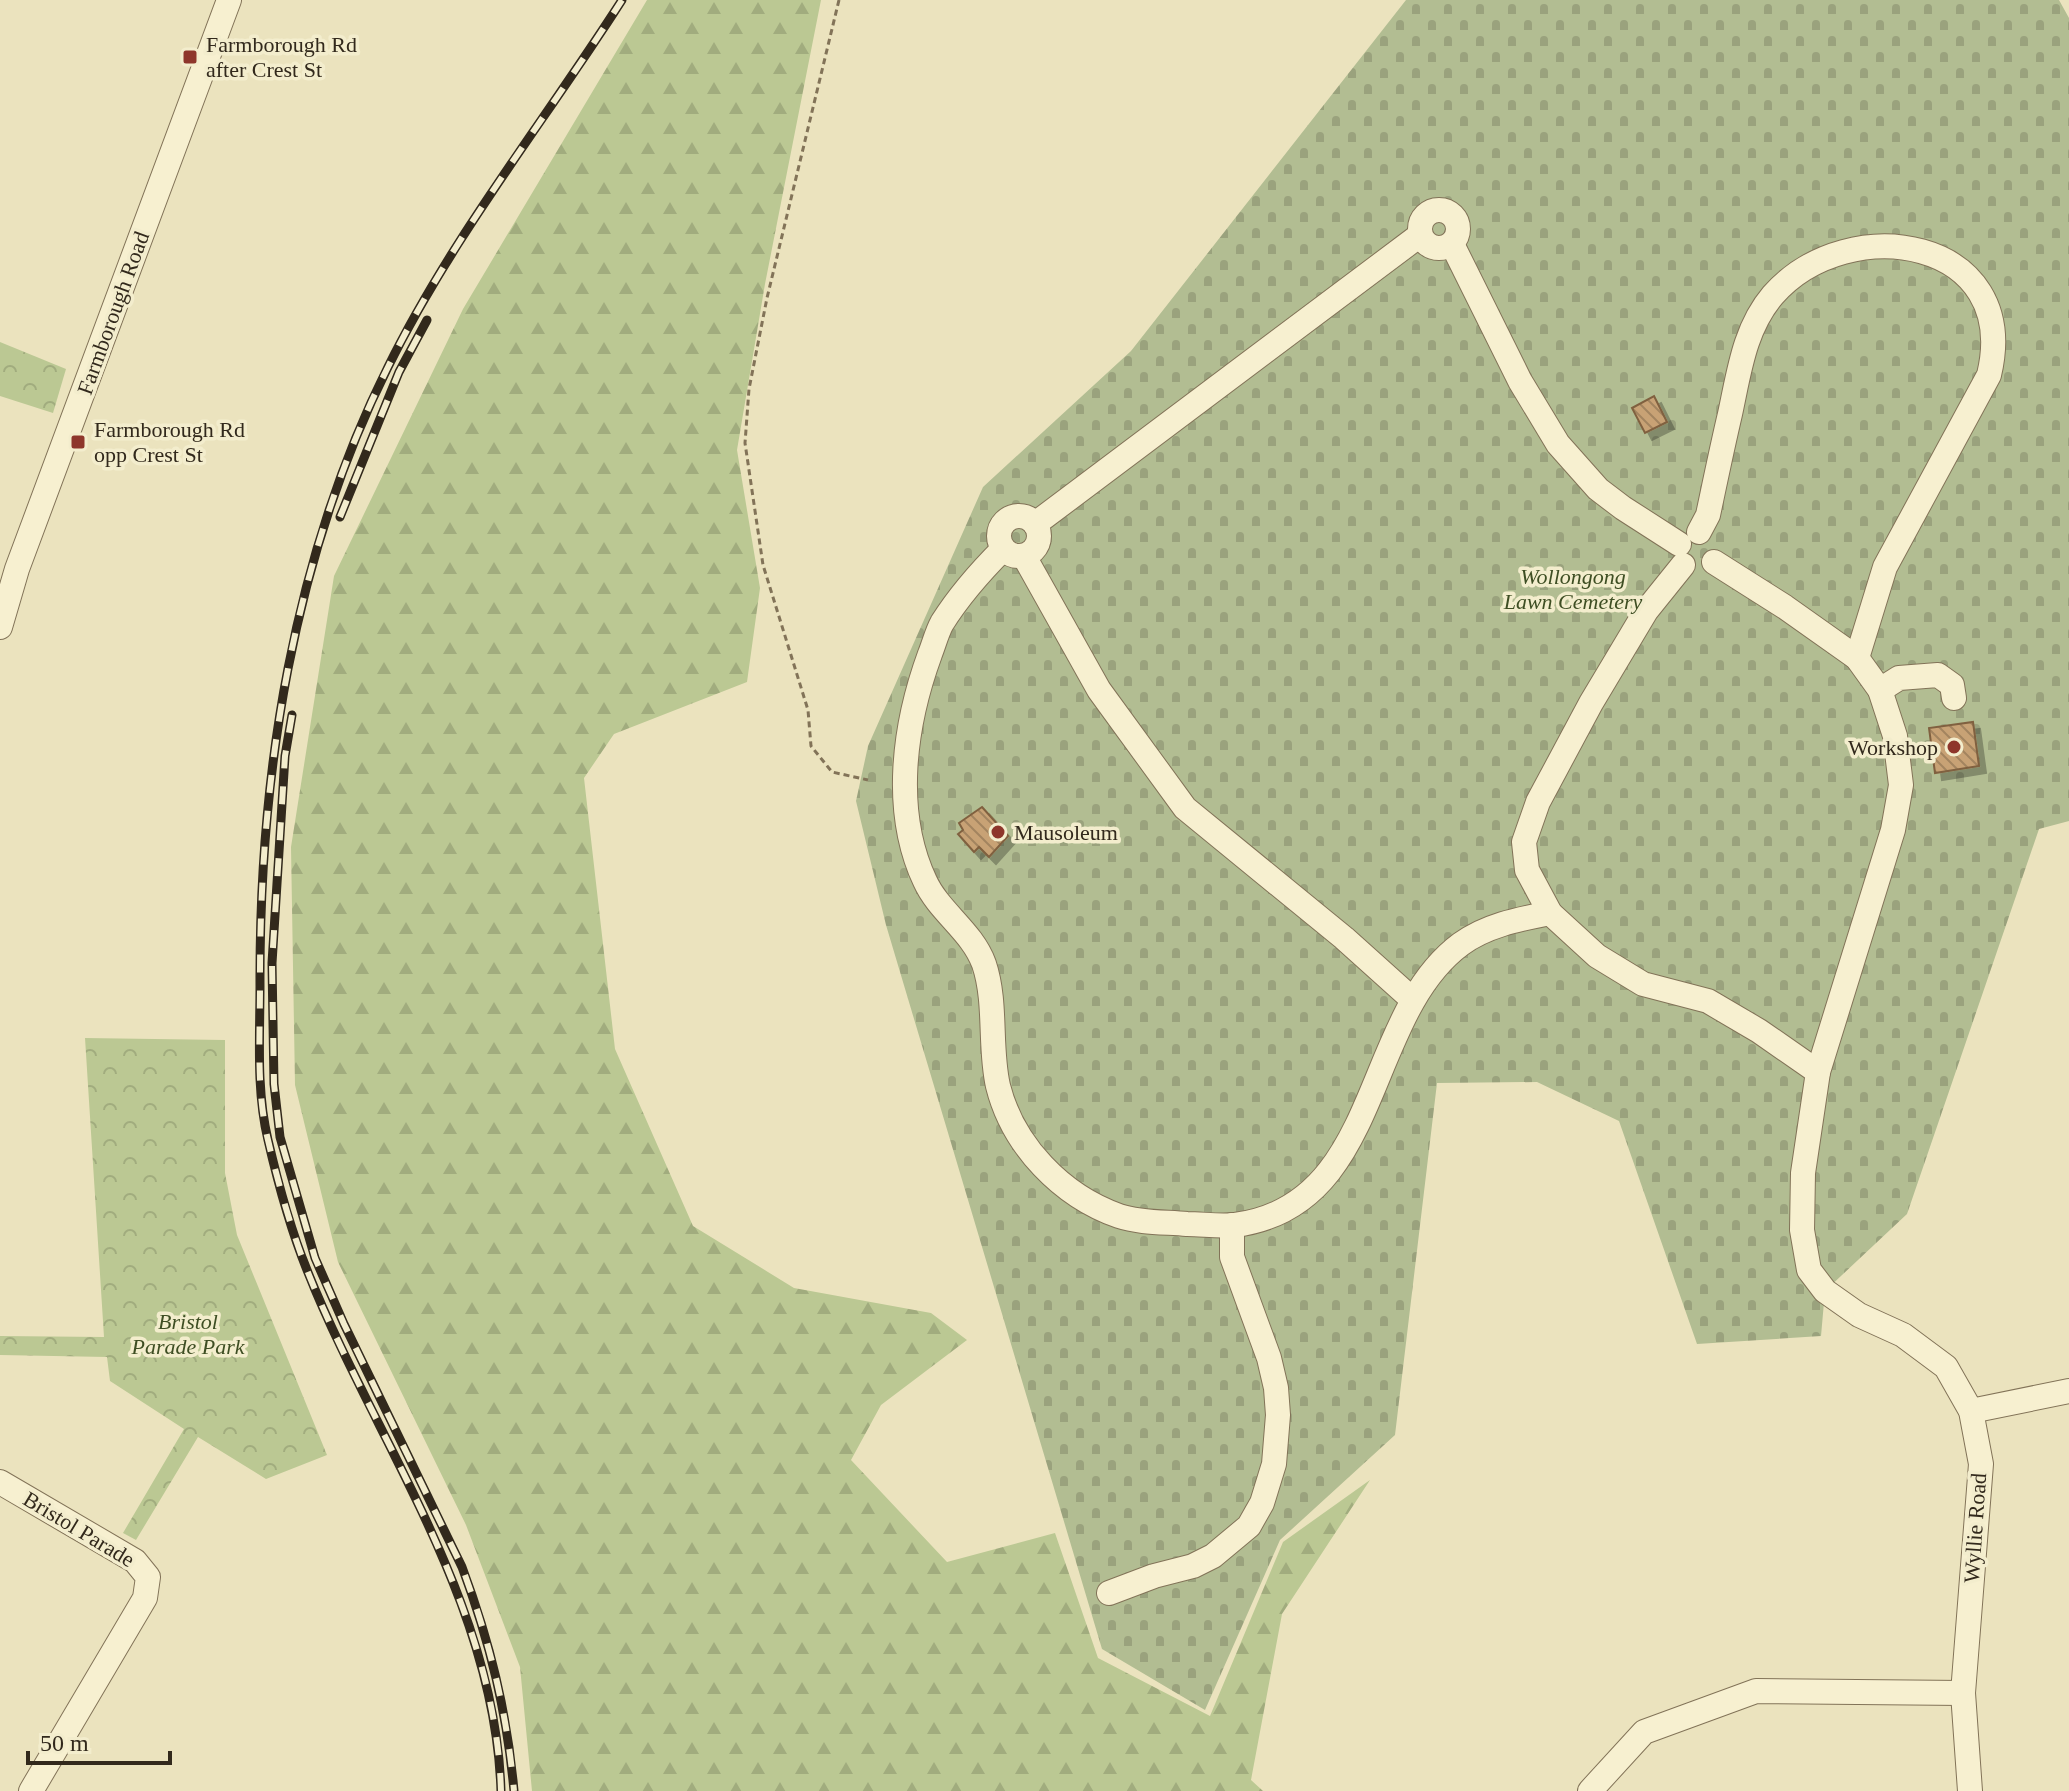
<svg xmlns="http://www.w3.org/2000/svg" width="2069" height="1791" font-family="'Times New Roman',serif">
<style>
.forest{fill:url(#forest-firs)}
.cemetery{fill:url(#cemetery-stones)}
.park{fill:url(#park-crowns)}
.building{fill:url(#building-back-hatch);stroke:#80613f;stroke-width:2;filter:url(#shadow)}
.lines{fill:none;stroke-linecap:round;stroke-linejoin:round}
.minor-casing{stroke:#827358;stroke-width:26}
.path{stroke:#827358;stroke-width:3;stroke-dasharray:6 4;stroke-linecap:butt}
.minor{stroke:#f7f0d0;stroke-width:24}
.rail-casing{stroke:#32291c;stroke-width:9}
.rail{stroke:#f3edcd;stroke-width:6;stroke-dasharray:18;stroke-linecap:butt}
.poi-dot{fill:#8e362b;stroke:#f3edcd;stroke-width:3}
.labels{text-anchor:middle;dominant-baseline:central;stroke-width:7;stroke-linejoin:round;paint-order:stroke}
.poi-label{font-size:22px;fill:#32291c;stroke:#f3edcd;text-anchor:start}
.street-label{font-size:22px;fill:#32291c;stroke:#f3edcd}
.park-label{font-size:22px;font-style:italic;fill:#3e4e23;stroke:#f3edcd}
</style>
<defs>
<pattern id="forest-firs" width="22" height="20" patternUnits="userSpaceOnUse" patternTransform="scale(2)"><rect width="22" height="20" fill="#bbc893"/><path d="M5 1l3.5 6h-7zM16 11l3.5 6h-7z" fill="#a1ac7e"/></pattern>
<pattern id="cemetery-stones" width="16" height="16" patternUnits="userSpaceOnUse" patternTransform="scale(2)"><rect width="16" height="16" fill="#b2bd92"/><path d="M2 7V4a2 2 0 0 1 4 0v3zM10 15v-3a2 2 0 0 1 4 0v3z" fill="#9aa27d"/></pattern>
<pattern id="park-crowns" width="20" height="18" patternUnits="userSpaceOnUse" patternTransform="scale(2)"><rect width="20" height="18" fill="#bbc893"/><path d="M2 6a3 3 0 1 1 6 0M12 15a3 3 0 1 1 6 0" fill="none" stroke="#a1ac7e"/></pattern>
<pattern id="building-back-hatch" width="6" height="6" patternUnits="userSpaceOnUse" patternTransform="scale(2)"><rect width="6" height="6" fill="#c8a275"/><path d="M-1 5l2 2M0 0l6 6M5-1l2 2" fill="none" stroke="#a3845f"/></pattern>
<filter id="shadow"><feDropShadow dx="7" dy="7" stdDeviation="0" flood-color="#0004"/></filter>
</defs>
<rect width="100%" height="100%" fill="#ebe3be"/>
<path class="forest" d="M647,0h174l-56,284 -28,166 23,138 -13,94 -133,52 -30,44 31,271 78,177 101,62 137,25 36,27 -86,65 -30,55 96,102 108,-29 43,125 112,58 73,-174 87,-62 -88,134 -31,166 12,11h-731l-12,-124 -54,-142 -128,-263 -43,-177 -4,-238 43,-271 129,-267z"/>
<path class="cemetery" d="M1406,0h653l10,18v803l-30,8 -132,385 -82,77 -4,45 -124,8 -78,-223 -82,-39 -100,1 -42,352 -115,105 -75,170 -103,-61 -216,-724 -30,-124 12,-55 115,-259 148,-136z"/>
<g class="park">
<path d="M0,342l66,27 -13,44 -53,-17z"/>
<path d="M85,1038l140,2v133l12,62 90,220 -61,24 -68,-42 -62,103 -13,-7 61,-104 -74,-48 -3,-24 -107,-2v-19l104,1z"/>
</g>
<g class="building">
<path d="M1654,396l13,26 -22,11 -13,-25z"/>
<path d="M1973,722l6,44 -44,7 -6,-45z"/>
<path d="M982,807l26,29 -19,21 -10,-10 -5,5 -16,-18 5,-4 -4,-7z"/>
</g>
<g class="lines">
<defs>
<g id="minor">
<circle cx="1439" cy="229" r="19"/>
<path d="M1452,244l68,137 38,63 40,45 25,19 56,36"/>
<circle cx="1019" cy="536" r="20"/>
<path d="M1035,524l385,-289"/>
<path d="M1699,532l9,-17c7,-33 14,-67 22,-101 9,-41 14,-85 43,-119 76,-86 249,-57 216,80l-104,192 -28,91"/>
<path d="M1003,549c-22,22 -44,47 -61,74 -5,9 -8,21 -12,31 -26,71 -38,157 -5,227 14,31 47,50 59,83 13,39 5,83 14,122 15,60 64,110 121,130 21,7 46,6 68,8 16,0 32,3 48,1 148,-19 127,-208 226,-281 26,-19 59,-25 89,-31"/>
<path d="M1024,556l75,134 86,118 159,130 69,62"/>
<path d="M1714,562l71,45 72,51 23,32 15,46 6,49 -8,45 -75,242 -15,101 -1,57 7,40 16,21 34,24 44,20 43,32 25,44 10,53 -18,229 7,98"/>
<path d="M1683,565l-37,46 -55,92 -53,99 -14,40 3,28 23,43 47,43 46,28 65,17 51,30 59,41"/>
<path d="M0,627l17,-58 212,-569"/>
<path d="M1880,690l19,-12 39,-3 14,10 2,13"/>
<path d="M1971,1411l98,-20"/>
<path d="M0,1482l135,79 13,16 -3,21 -114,193"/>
<path d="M1109,1593l45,-17 39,-10 20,-10 36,-30 13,-23 12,-39 4,-49 -2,-27 -7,-30 -37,-101v-32"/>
<path d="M1590,1791l54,-59 112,-41 207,2"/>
</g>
</defs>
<use href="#minor" class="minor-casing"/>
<path class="path" d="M839,0l-72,298 -18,91 -4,54 18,122 45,145 3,36 21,26 36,8"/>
<use href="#minor" class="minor"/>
<defs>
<g id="rail">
<path d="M340,517l59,-145 28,-52"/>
<path d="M292,715l-7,41 -13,207 2,121 6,53 35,121 29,66 118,243c28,75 45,145 52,224"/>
<path d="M501,1791c-6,-191 -126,-350 -194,-521 -15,-37 -30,-91 -39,-130 -12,-50 -8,-103 -8,-154 -1,-211 33,-429 128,-619 64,-130 156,-245 234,-367"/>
</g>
</defs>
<use href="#rail" class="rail-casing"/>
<use href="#rail" class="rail"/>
</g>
<g class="poi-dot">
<rect x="182" y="49" width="16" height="16" rx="4"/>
<rect x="70" y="434" width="16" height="16" rx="4"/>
<circle cx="1954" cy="747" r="8"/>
<circle cx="998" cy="832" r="8"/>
</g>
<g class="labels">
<g class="poi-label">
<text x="206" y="44">Farmborough Rd<tspan x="206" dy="25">after Crest St</tspan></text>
<text x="94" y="429">Farmborough Rd<tspan x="94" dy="25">opp Crest St</tspan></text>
<text x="1938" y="747" text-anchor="end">Workshop</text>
<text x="1014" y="832">Mausoleum</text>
</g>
<g class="street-label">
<text transform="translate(113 313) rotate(-70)">Farmborough Road</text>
<text transform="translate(1975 1528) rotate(-86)">Wyllie Road</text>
<text transform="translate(79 1529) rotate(31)">Bristol Parade</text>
</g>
<g class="park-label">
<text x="1573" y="576">Wollongong<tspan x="1573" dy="25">Lawn Cemetery</tspan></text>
<text x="188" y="1321">Bristol<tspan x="188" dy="25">Parade Park</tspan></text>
</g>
</g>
<path d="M28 1751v12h142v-12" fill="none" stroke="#32291c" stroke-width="4"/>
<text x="40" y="1751" font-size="24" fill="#32291c" stroke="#f3edcd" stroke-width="6" paint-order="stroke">50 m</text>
</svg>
